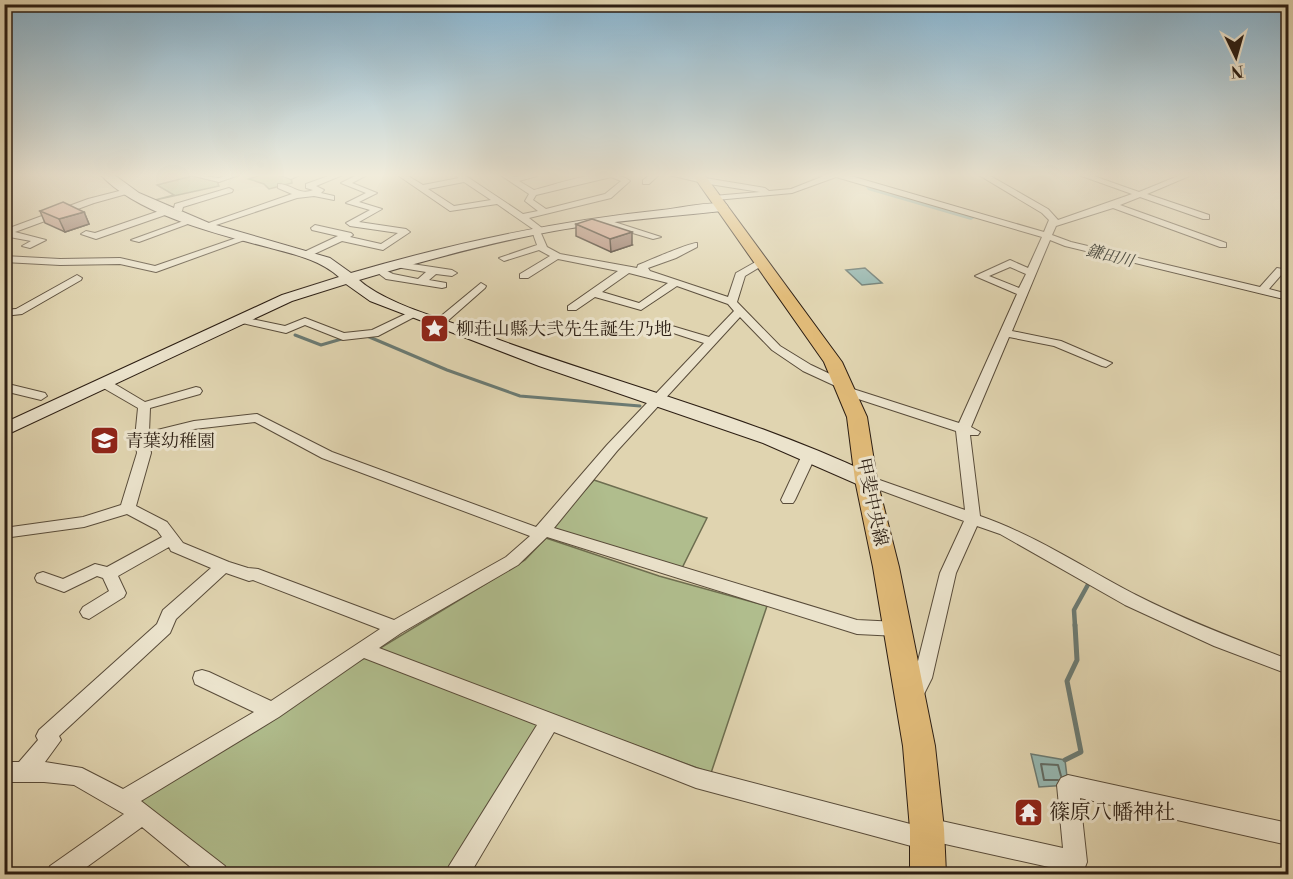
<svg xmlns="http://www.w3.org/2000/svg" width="1293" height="879" font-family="'Libre Bodoni','Noto Serif JP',serif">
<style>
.green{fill:#b0bd8d;stroke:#6e6e50;stroke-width:1.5}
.water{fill:#95b7b1;stroke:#6b7a72;stroke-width:1.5}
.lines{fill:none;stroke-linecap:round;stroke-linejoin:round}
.shore{stroke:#606a62;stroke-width:2}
.stream-far2{stroke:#6b7a72;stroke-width:3}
.stream-far1{stroke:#6b7a72;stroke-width:4.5}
.stream{stroke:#6b7a72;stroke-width:5}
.river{fill:#95b7b1;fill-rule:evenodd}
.street-casing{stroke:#594c3a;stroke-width:2}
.secondary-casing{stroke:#2c1e13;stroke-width:2}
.primary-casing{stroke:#2c1e13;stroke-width:2}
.street{fill:#ebe3cc;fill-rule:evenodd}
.secondary{fill:#ebe3cc;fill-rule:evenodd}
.primary{fill:#e0ba78;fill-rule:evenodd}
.wall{fill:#b48a79;stroke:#2c1e13;stroke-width:1.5}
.shaded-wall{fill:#927063;stroke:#2c1e13;stroke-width:1.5}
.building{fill:#d1a08d;stroke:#2c1e13;stroke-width:1.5}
.labels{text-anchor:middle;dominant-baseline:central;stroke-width:6;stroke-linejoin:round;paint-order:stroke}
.far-water-label{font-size:16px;font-style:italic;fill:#4c4c42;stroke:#ebe3cc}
.poi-label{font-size:18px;fill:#2c1e13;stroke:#ebe3cc;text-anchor:start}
.street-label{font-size:18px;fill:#2c1e13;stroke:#ebe3cc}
.near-poi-label{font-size:21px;fill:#2c1e13;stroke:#ebe3cc;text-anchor:start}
</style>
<rect width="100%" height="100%" fill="#e0d4b0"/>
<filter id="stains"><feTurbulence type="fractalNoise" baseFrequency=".00333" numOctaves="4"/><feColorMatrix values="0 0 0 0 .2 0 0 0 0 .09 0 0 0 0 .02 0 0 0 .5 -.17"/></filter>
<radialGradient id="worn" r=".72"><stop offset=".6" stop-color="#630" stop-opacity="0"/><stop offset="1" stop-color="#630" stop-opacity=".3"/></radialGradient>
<g class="green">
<path d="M263,174l28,3 1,6 -23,6 -5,-5 -15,-5z"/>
<path d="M192,176l25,5 2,5 -64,14 19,-5 -17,-10z"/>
<path d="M594,480l113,38 -25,50 -131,-40z"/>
<path d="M546,538l113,38 108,30 -56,167 -334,-123 148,-90z"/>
<path d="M371,654l175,69 -92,151h-229l-97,-73z"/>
</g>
<g class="water">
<path d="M865,268l17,15 -20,2 -16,-15z"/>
<path d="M1031,754l34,6 3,25 -29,2z"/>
</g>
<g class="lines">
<path class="shore" d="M1058,780h-14l-3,-16 17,1 3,11"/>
<g class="stream-far2">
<path d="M295,335l26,10 24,-7"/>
<path d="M367,336l80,34 73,26 120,10"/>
</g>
<path class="stream-far1" d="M1075,626l-1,-16 16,-29"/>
<path class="stream" d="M1065,760l16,-8 -14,-71 10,-21 -2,-35"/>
<path class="river" d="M873,183l103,30 2,3 -7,4 -103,-30 -2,-3z"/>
<defs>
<g id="street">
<path d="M186,174l33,4 11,-4h12l-23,8z"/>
<path d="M278,174h24l-11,5z"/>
<path d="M334,174h11l-29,12 8,4 -3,3 13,3v4l-20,-4 -17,2 -90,30 -7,-2 92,-32 -14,-6v-4c14,0 21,12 35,6l-7,-2v-4z"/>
<path d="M359,174l8,1 -15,8 25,10 -18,9 23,7 -23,13 47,7 4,3 -27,18 -41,-9 -32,15h-6v-4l34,-16 -26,-6 -1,-2 4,-3 36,8 2,2 -3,2 31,7 17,-11 -48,-7 -4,-3 24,-13 -24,-7 20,-10 -25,-10z"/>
<path d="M396,174h9l18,11 36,-7 -5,-4h9l60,40 15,-3 -13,-10 4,-7 -30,-20h9l6,3 30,-3 -25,7 15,9c25,-6 75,-26 96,-9l-19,17 -82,20 13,10 -2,3 7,16 13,7 77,14 1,-3c10,-4 53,-23 59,-22v4l-21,11 -28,10 2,3 78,26 8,-24 23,-13h6v4l-20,12 -8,26 43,44 31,19 38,18 1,5 109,35 58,-129 -42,-18 35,-16 18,8 14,-31 -206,-60 -44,16 -76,7h-3v-4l47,-4 -57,-9 -38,-9h16l84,14 4,3 22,-2 38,-15h15l200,58 5,-12 -7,-7 -65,-39h10l61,35 10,11 74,-26 -56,-20h12l51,18 44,-18h11l-47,20 62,21v4h-6l-63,-22 -20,8 106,38v4h-6l-107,-39 -57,18 -4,9 19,7 189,45 17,-19 11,2v6l-6,-2 -13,15 19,5v6l-223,-54 -15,-6 -38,91 49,10 51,22 -6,4 -4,-1 -48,-20 -45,-9 -38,90 9,5 -2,3h-8l10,81c55,19 104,52 156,79 49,25 101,45 152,64v15l-74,-28 -89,-41 -125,-71 -23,-8 -21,47 -24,105 -11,22 -7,2 -7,-2 -3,-6 10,-17 26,-104 24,-52 -103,-38 -2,-3 7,-5 5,2 94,33 -9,-79 -113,-37 -1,-5 -39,-18 -31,-21 -32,-33 -123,134 -63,77 303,92 41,2 6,2 3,5 -3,5 -6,2 -41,-2 -310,-97 -29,28 -117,68 -22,15 317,120 222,58 2,-5 8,-3 135,30 -6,-63 4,-7 7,-3 220,48v22l-208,-47 7,64 -3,8 -8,3 -140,-31 -2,5 -8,3 -230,-62 -142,-56 -84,142h-24l3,-8 88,-141 -173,-67 -85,59 -138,84 84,65 3,8h-29l-57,-47 -65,47h-30l3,-8 74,-52 -50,-29 -30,-3h-40v-20h15l19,-22 -2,-4 3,-6 118,-106 6,-14 48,-42 -40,-17 -2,-4 -51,29 8,17 -2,4 -35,22 -6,-2 -3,-5 3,-5 26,-16 -6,-13 -6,-2 -33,16 -27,-10 -2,-4 2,-4 6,-2 20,7 32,-15 12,3 55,-30 -5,-7 -30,-16 -43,13 -80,11v-10l79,-11 38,-12 16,-52 -2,-15 3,-30 -38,-22 -2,-3 2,-3h8l37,22 51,-15 4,1 2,3 -2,3 -50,14 -1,24 45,-11 63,-7 75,38 204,75 71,-82 97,-102 -40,-13v-4h8l37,11 25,-26 -6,-7 -51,-18 -36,24 -46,-13 -19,13h-8v-4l50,-35 -60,-12 -30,19h-8v-4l30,-18 -11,-6 -35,11 -5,-3 38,-13 -5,-14 1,-2 -36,-25 -47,7zM611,177l10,4 -16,13 -59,15 -13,-9 3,-5zM464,182l27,18 -37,6 -26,-17zM1010,267l16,7 -7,14 -30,-12zM629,273l39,10 -29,20 -37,-11zM255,422l67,36 208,78 -24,21 -112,63 -136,-51 -10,-1 -19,-6 -46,-19 -16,-21 -31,-16 15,-53 -2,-13 45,-11zM226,573l23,8 4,-1 127,49 -109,72 -62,-29 -7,-2 -7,2 -2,6 2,6 59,28 -131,77 -41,-21 -37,-6 16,-22 -2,-4 111,-103 6,-14z"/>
<path d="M651,174h9l-11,10h-6v-4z"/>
<path d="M229,188l4,2 -1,2 -49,15 -1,4 -14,3 -72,25 -15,-5 5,-3 9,2 70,-24 9,-1 1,-4z"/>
<path d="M127,189l4,2 -1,2 -36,10 -79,29 31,8 -16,8 -8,-2 9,-5 -27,-5v-6l84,-31z"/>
<path d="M189,219l7,2 -57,21 -8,-2z"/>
<path d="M599,219h6l56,18 -8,2 -54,-16z"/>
<path d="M242,236l8,2 -94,34 -36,-8 -60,1 -56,-3v-6l56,3 60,-1 35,8z"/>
<path d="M399,262l53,8 5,3 -5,3 -16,-2 -7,6 17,3v4l-4,1 -56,-9 -12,-9 5,-3 14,7 25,5 8,-7 -30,-5v-4z"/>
<path d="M77,275l5,3 -1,2 -59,34 -18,2v-6l12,-1z"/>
<path d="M481,283l5,3 -1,2 -42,37h-8v-4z"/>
<path d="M414,310l5,3 -1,2 -40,21 -35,4 -38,-15 -19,8 -48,-11 -1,-2 5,-3 43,9 20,-8 39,15 28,-3z"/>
<path d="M4,383l41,10 2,3 -6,4 -37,-9z"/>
<path d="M809,451l7,4 -21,45 -2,3h-10l-2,-3 21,-45z"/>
</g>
<path id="secondary" d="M100,174h13l26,19 70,30 121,35 21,15c103,-30 205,-52 311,-63 18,-2 48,-9 64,-6l2,3 -6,4c-56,6 -112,10 -168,20 -66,12 -131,30 -195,49 27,24 82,38 116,51 132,50 272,84 398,144l3,5 -3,5 -7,2 -7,-2 -96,-42 -224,-77 -169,-65 -24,-17 -54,17 -288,135v-13l278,-128 57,-18c-20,-18 -47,-23 -72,-30 -50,-13 -131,-33 -167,-73z"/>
<path id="primary" d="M692,174h12l138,188 25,55 10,63 22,87 36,179 9,83 2,45h-36v-45l-7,-83 -30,-179 -18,-87 -8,-63 -23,-55z"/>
</defs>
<use href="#street" class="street-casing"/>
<use href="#secondary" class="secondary-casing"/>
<use href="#primary" class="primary-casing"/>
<use href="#street" class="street"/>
<use href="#secondary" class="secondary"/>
<use href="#primary" class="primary"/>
</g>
<g class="wall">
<path d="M40,211l44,1 5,12 -24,8 -20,-9z"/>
<path d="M576,224l56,21 -21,7 -35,-16z"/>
</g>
<g class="shaded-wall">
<path d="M84,212l5,12 -24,8 -6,-13z"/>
<path d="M632,232v13l-21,7 -1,-13z"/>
</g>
<g class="building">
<path d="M63,202l21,10 -25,7 -19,-8z"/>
<path d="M592,219l40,13 -22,7 -34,-15z"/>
</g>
<linearGradient id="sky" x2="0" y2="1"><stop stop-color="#87b5d2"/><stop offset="0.59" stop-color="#f1ecdb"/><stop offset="1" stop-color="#f1ecdb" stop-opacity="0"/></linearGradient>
<rect width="1293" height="297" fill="url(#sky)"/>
<defs>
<symbol id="sight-square" viewBox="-11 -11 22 22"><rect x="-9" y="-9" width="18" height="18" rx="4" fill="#8f2418" stroke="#ebe3cc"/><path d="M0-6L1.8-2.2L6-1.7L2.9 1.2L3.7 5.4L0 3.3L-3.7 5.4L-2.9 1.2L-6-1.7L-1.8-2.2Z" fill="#fff"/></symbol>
<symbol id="school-square" viewBox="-11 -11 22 22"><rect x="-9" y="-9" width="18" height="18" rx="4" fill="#8f2418" stroke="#ebe3cc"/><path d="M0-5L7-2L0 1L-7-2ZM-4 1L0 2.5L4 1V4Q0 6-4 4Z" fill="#fff"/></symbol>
<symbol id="temple-square" viewBox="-11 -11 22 22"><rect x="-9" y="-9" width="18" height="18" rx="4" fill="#8f2418" stroke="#ebe3cc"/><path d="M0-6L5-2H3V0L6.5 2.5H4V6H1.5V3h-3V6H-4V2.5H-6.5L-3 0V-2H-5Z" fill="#fff"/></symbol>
</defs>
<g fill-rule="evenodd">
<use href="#sight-square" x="418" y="312" width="33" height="33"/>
<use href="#school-square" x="88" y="424" width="33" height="33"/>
<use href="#temple-square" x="1012" y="796" width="33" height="33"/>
</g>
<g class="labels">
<g class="far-water-label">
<text transform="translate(1110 256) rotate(14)">鎌田川</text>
</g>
<g class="poi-label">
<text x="456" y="329">柳荘山縣大弐先生誕生乃地</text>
<text x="125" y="441">青葉幼稚園</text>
</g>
<g class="street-label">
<text transform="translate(872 502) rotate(78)">甲斐中央線</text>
</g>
<g class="near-poi-label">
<text x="1049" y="813">篠原八幡神社</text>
</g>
</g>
<rect width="1293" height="879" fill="none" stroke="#e0d4b0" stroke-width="24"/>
<rect x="6" y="6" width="1281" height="867" fill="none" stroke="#2c1e13" stroke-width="3"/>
<rect x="12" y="12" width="1269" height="855" fill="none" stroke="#2c1e13" stroke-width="1.5"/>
<g transform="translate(1236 57) rotate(175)" stroke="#ebe3cc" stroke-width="4.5" paint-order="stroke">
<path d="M0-4.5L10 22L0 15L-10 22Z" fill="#2c1e13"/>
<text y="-9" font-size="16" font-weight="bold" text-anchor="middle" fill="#2c1e13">N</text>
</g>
<rect width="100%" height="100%" filter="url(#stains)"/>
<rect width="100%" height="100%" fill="url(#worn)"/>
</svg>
